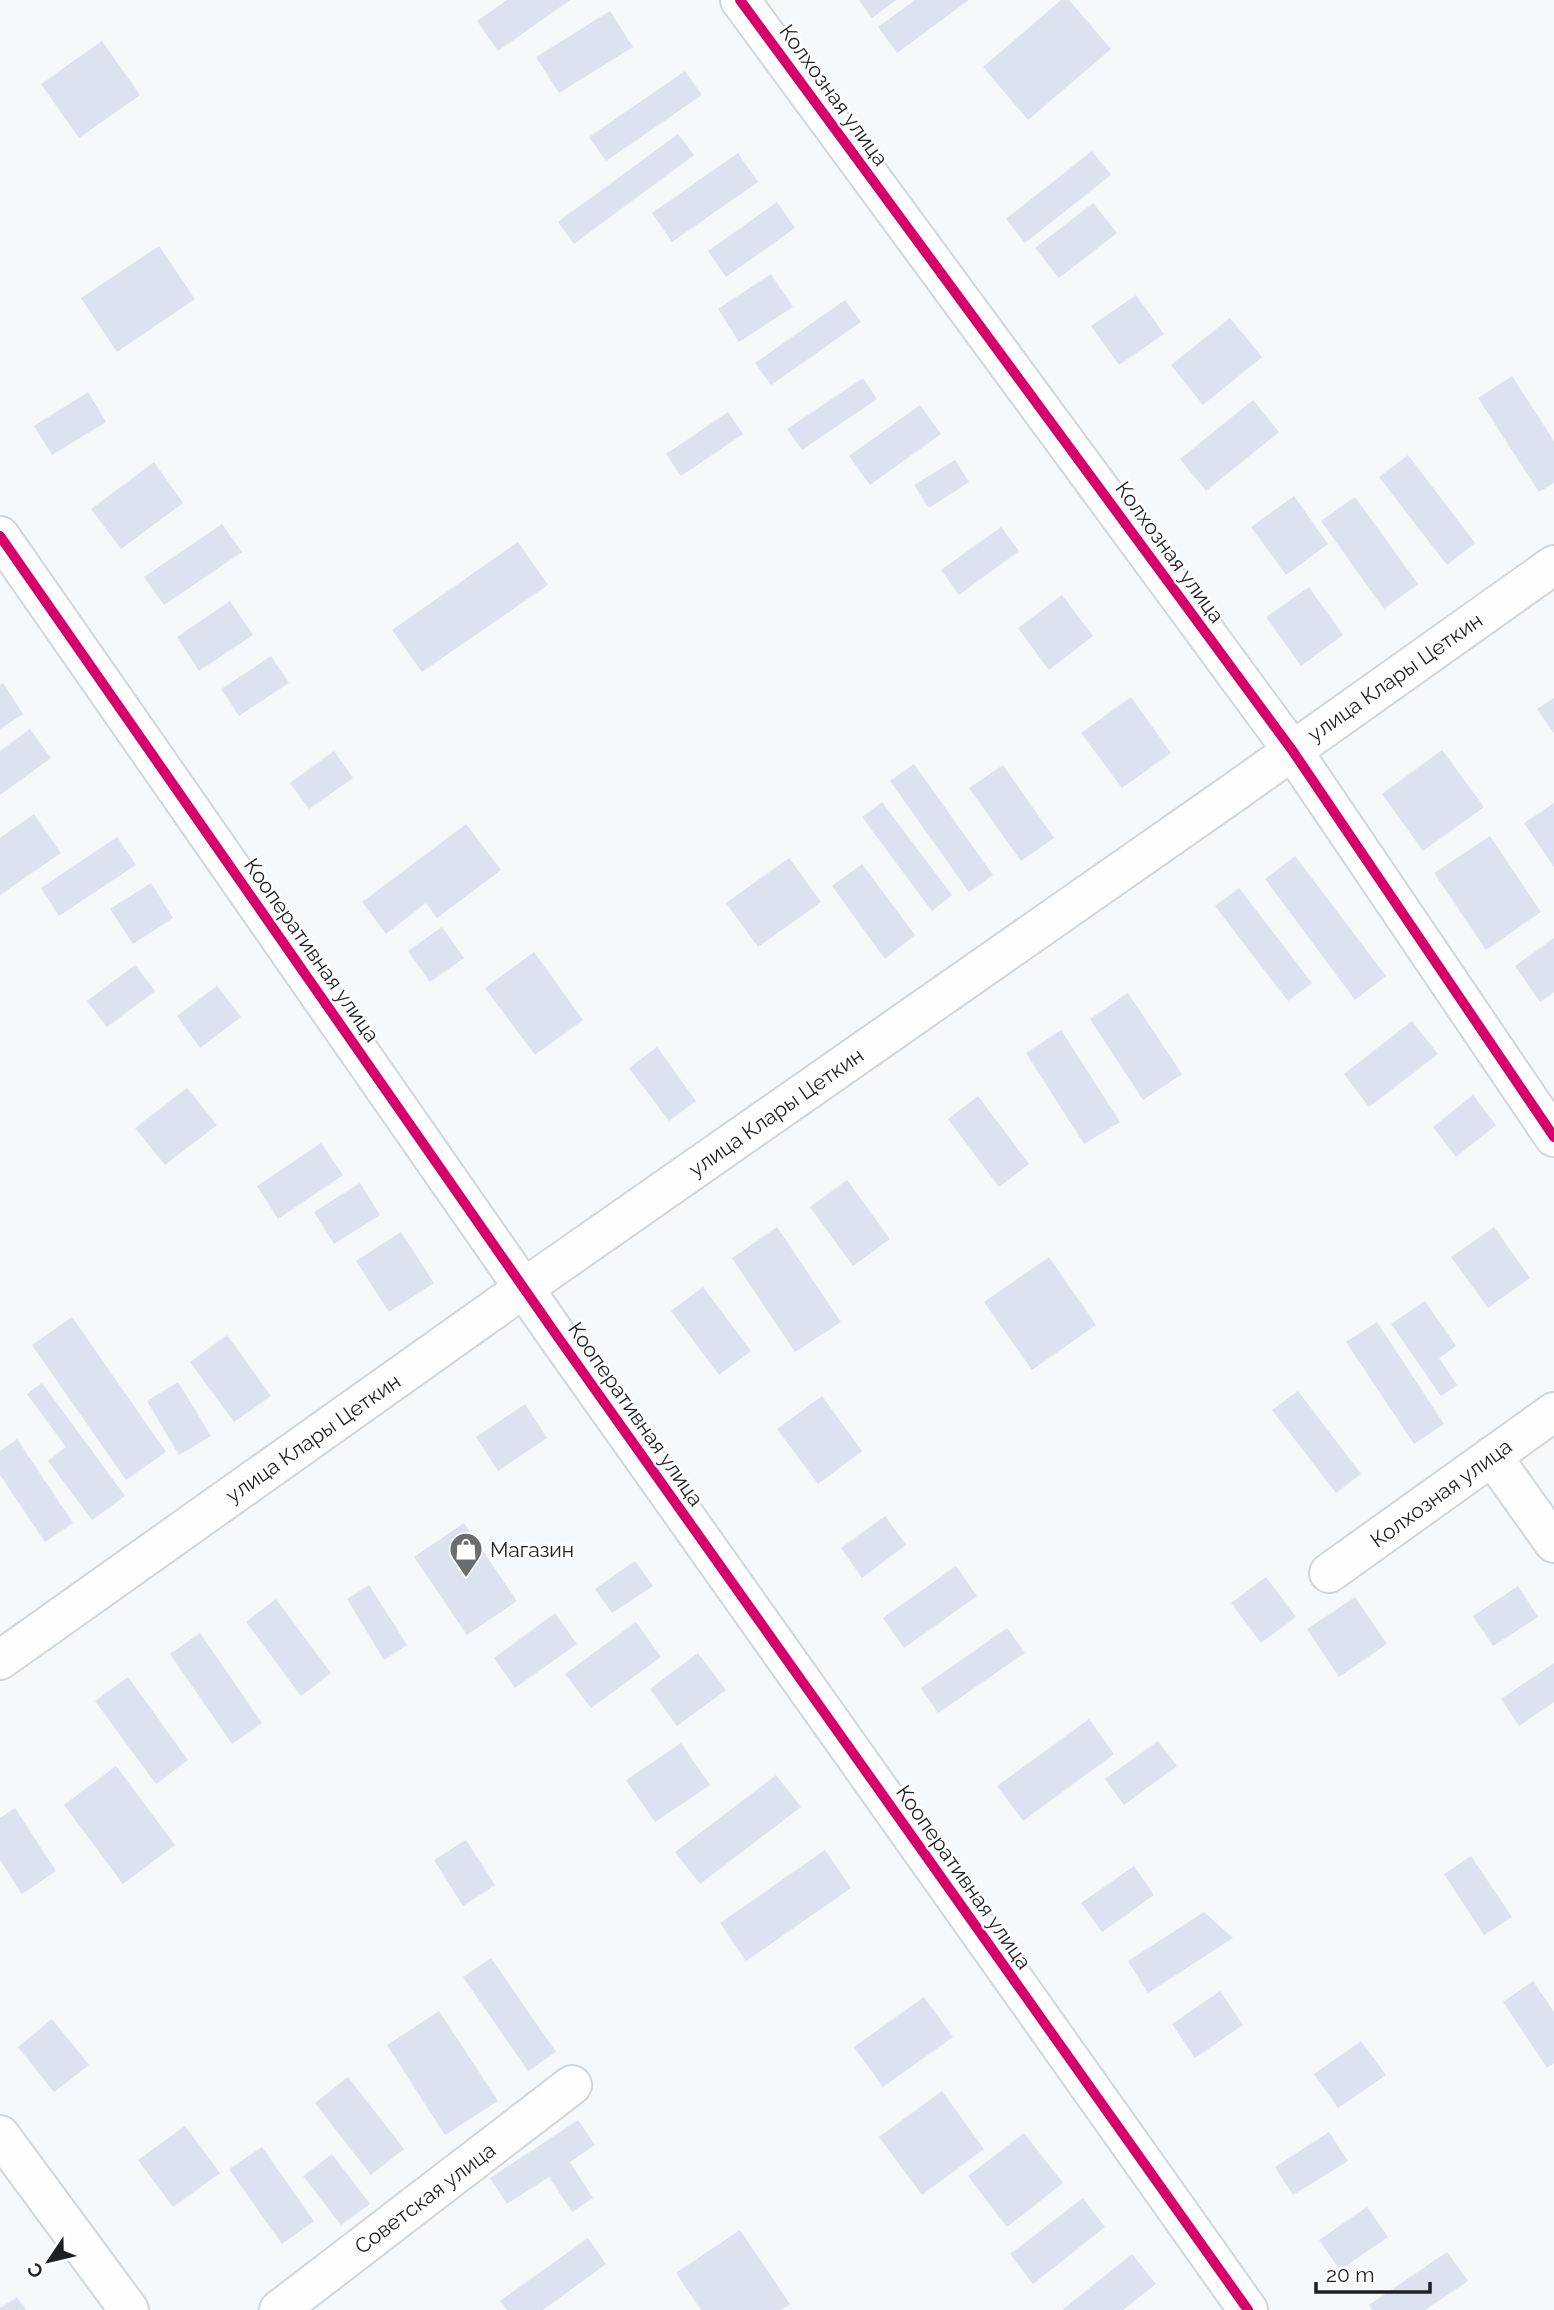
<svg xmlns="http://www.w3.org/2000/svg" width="1554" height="2310" font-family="Raleway,sans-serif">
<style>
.building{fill:#dce3ee}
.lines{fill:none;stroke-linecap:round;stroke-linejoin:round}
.minor-casing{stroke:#d2d6d8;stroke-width:42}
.major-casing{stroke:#d2d6d8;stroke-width:42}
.minor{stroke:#fefefe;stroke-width:38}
.major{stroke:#fefefe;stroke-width:38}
.cycleway-casing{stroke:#fff;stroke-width:15}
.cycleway{stroke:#d6006c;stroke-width:10}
.labels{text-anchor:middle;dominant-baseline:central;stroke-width:5;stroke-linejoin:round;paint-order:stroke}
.street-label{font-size:21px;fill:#1d2123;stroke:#fff}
.poi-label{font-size:21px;fill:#1d2123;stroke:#fff;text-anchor:start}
</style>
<rect width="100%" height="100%" fill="#f6f9fb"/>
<g class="building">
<path d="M507,0h63l-72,51 -21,-30z"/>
<path d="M859,0h37l-24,18z"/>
<path d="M915,0h54l-72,53 -19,-26z"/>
<path d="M1061,0h8l42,49 -83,71 -45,-53z"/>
<path d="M610,11l23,36 -74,46 -23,-36z"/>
<path d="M102,41l38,54 -61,43 -38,-54z"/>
<path d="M685,71l17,24 -96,66 -17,-24z"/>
<path d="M678,134l16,21 -120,89 -16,-22z"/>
<path d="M1092,151l19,24 -86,68 -19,-24z"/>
<path d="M738,153l20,29 -86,60 -20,-29z"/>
<path d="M777,202l18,26 -69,49 -18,-26z"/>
<path d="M1093,203l24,30 -58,45 -24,-30z"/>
<path d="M159,246l36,53 -78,53 -36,-54z"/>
<path d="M771,274l22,33 -54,35 -21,-33z"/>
<path d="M1136,295l28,39 -45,31 -28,-39z"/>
<path d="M845,300l16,22 -90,63 -16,-22z"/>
<path d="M1230,318l32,39 -59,48 -32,-40z"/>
<path d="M1512,376l42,65v42l-15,9 -61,-94z"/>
<path d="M863,378l14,21 -75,51 -15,-21z"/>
<path d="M88,392l18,30 -54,33 -18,-29z"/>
<path d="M1253,400l26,32 -73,59 -26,-32z"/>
<path d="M920,405l21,29 -71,51 -21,-29z"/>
<path d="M728,412l15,22 -62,42 -15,-22z"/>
<path d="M1408,455l67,88 -28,22 -68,-88z"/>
<path d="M955,460l14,22 -40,26 -15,-23z"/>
<path d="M154,462l29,41 -62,46 -30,-40z"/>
<path d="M1294,496l34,48 -42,31 -35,-48z"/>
<path d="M1355,497l63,87 -34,25 -63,-88z"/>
<path d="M222,524l20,28 -78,53 -20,-28z"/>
<path d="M1001,527l18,24 -60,44 -18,-25z"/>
<path d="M518,542l30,43 -126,87 -30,-42z"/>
<path d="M1309,587l34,48 -42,31 -35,-49z"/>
<path d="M1062,595l31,41 -44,34 -31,-42z"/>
<path d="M230,601l23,34 -54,36 -22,-34z"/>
<path d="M271,656l18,27 -50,33 -18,-27z"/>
<path d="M3,683l20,31 -23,15v-44z"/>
<path d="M1131,697l40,56 -49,35 -41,-55z"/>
<path d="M1554,698v35l-17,-24z"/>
<path d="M30,729l21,29 -51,37v-44z"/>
<path d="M1442,750l42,57 -61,44 -41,-57z"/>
<path d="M334,751l19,27 -44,31 -19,-26z"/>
<path d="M914,764l79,111 -24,17 -79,-111z"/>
<path d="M1003,765l51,73 -33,23 -52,-73z"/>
<path d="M882,802l70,93 -20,16 -70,-94z"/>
<path d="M1554,803v64l-30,-44z"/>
<path d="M34,814l27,39 -61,42v-57z"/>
<path d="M466,824l35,46 -64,48 -11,-15 -40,31 -24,-32z"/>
<path d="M1490,836l51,76 -55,38 -52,-77z"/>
<path d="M117,837l19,28 -77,51 -18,-28z"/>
<path d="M1295,856l91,120 -31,24 -90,-121z"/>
<path d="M789,858l32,44 -63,45 -32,-44z"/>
<path d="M862,864l53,71 -30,24 -53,-73z"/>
<path d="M151,883l22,35 -40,26 -23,-35z"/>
<path d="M1239,888l73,95 -24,18 -73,-95z"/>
<path d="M442,927l22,31 -34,24 -22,-31z"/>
<path d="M1554,938v54l-14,10 -25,-36z"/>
<path d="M534,952l49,68 -48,35 -50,-67z"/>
<path d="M135,965l20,26 -48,36 -20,-26z"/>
<path d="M217,986l24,31 -41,31 -23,-32z"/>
<path d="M1128,993l54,81 -39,26 -53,-81z"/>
<path d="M1412,1021l26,33 -69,53 -25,-33z"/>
<path d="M1061,1030l59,92 -36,22 -58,-91z"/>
<path d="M657,1047l39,54 -27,20 -40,-53z"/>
<path d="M187,1088l30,37 -52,40 -30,-37z"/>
<path d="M1473,1095l23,30 -40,32 -23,-30z"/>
<path d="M978,1096l51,68 -30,23 -51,-68z"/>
<path d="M321,1143l22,32 -65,44 -21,-33z"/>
<path d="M847,1180l43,59 -37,27 -43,-59z"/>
<path d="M360,1183l20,32 -46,29 -20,-32z"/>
<path d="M777,1227l64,95 -46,30 -63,-94z"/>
<path d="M1494,1227l36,51 -42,30 -37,-51z"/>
<path d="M401,1232l33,51 -45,29 -33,-51z"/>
<path d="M1049,1257l47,68 -64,45 -48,-68z"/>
<path d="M703,1287l48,64 -32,24 -48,-64z"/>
<path d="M1425,1301l31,45 -17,12 18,27 -16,11 -50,-72z"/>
<path d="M72,1317l94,135 -40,28 -94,-135z"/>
<path d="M1377,1322l67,102 -30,20 -68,-102z"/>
<path d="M227,1335l44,61 -37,26 -44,-60z"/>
<path d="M178,1382l33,54 -32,19 -32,-54z"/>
<path d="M42,1383l83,113 -33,24 -44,-59 18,-14 -39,-53z"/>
<path d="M1298,1391l63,83 -25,19 -64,-83z"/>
<path d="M822,1396l40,55 -44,33 -41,-55z"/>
<path d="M525,1404l22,34 -49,33 -22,-34z"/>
<path d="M17,1439l56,84 -28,19 -45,-67v-24z"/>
<path d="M885,1516l21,29 -44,33 -21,-30z"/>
<path d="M464,1523l53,78 -50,34 -53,-78z"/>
<path d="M635,1561l18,25 -41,27 -17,-24z"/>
<path d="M956,1566l21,30 -73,52 -21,-30z"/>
<path d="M1266,1577l30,40 -35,26 -30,-40z"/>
<path d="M369,1585l38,60 -23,15 -37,-61z"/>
<path d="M1518,1586l20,31 -45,29 -20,-30z"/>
<path d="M1355,1597l32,47 -48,33 -32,-48z"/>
<path d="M276,1599l55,74 -30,23 -55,-74z"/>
<path d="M555,1613l22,31 -62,44 -21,-30z"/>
<path d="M636,1622l25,35 -70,51 -26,-34z"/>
<path d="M1007,1628l18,25 -87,60 -17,-25z"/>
<path d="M200,1633l62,90 -30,21 -62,-90z"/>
<path d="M698,1653l28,37 -49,36 -27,-37z"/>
<path d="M1554,1663v39l-35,24 -18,-27z"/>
<path d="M128,1677l60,83 -32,24 -61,-83z"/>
<path d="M1089,1719l25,35 -91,67 -26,-35z"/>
<path d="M1158,1741l19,25 -53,39 -19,-26z"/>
<path d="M681,1743l29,42 -55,37 -29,-42z"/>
<path d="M116,1766l59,79 -52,39 -59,-79z"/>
<path d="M776,1775l25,32 -101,77 -25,-32z"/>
<path d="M15,1808l41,63 -34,23 -22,-34v-42z"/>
<path d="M466,1840l29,45 -32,21 -29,-46z"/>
<path d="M825,1850l26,38 -105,73 -26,-38z"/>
<path d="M1471,1856l41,61 -28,18 -40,-61z"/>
<path d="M1134,1866l20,29 -52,37 -21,-29z"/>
<path d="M1204,1912l29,26 -85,55 -20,-32z"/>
<path d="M491,1958l65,94 -28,19 -65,-94z"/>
<path d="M1533,1981l21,31v51l-7,5 -44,-66z"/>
<path d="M1220,1991l23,34 -48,33 -23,-34z"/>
<path d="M924,1997l29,40 -70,50 -29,-40z"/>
<path d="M439,2011l59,90 -53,34 -58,-90z"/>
<path d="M52,2019l37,46 -35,27 -36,-45z"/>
<path d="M1361,2041l25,34 -48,33 -24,-34z"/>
<path d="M348,2077l56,72 -33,26 -56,-72z"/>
<path d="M942,2091l42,58 -62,46 -43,-58z"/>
<path d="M578,2120l17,25 -25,17 23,36 -21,14 -23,-35 -42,27 -17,-26z"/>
<path d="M185,2126l35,47 -47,34 -35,-47z"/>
<path d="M1329,2132l19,29 -55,34 -18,-28z"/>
<path d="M1024,2133l39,50 -56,44 -39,-51z"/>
<path d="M262,2147l52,74 -32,23 -53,-75z"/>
<path d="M332,2154l38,50 -29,21 -38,-49z"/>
<path d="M1083,2198l22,29 -72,57 -23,-30z"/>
<path d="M1367,2207l21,30 -48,33 -21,-30z"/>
<path d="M740,2230l50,74 -9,6h-80l-25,-37z"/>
<path d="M588,2238l18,26 -63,46h-36l-7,-9z"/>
<path d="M1447,2252l21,29 -43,29h-53l-3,-5z"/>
<path d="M1132,2254l24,30 -33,26h-61z"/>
<path d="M17,2297l9,13h-26v-2z"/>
</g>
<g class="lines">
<defs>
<g id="minor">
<path d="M740,0l552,750 262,387"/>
<path d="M0,536l555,797 693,977"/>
<path d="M1492,1456l62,87"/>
<path d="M1329,1573l225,-161"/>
<path d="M0,2135l129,175"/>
<path d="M279,2310l293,-225"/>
</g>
<path id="major" d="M0,1660l524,-372 709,-495 321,-228"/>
</defs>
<use href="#minor" class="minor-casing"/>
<use href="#major" class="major-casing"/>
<use href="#minor" class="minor"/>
<use href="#major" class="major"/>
<defs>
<g id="cycleway">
<path d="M740,0l552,750 262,387"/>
<path d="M0,536l555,797 693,977"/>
</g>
</defs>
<use href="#cycleway" class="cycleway-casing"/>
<use href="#cycleway" class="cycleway"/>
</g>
<defs>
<symbol id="shop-pin" viewBox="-11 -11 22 30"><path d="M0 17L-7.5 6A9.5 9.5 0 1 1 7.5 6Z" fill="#696d6f" stroke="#fff"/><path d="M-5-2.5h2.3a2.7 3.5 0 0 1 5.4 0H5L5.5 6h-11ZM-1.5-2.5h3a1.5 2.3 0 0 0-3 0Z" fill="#fff"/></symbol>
</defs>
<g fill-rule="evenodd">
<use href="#shop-pin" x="447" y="1530" width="38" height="52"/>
</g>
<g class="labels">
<g class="street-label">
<text transform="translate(834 95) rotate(54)">Колхозная улица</text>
<text transform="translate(1170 552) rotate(54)">Колхозная улица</text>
<text transform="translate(1395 677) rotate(-35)">улица Клары Цеткин</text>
<text transform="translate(312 950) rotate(55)">Кооперативная улица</text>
<text transform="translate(776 1112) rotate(-35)">улица Клары Цеткин</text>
<text transform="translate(636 1414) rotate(55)">Кооперативная улица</text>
<text transform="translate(313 1438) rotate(-35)">улица Клары Цеткин</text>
<text transform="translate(1441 1493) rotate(-36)">Колхозная улица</text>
<text transform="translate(964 1877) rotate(55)">Кооперативная улица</text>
<text transform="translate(425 2198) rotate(-37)">Советская улица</text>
</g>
<g class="poi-label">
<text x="490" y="1549">Магазин</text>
</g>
</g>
<g transform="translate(49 2261) rotate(235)" stroke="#ffffff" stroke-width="5" paint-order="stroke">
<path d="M0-5L12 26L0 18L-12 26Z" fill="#1d2123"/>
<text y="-10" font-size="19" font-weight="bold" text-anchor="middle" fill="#1d2123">С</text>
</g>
<path d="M1316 2282v10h114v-10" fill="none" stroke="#1d2123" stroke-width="3.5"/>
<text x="1326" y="2282" font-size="21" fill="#1d2123" stroke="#ffffff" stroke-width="5" paint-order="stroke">20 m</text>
</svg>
